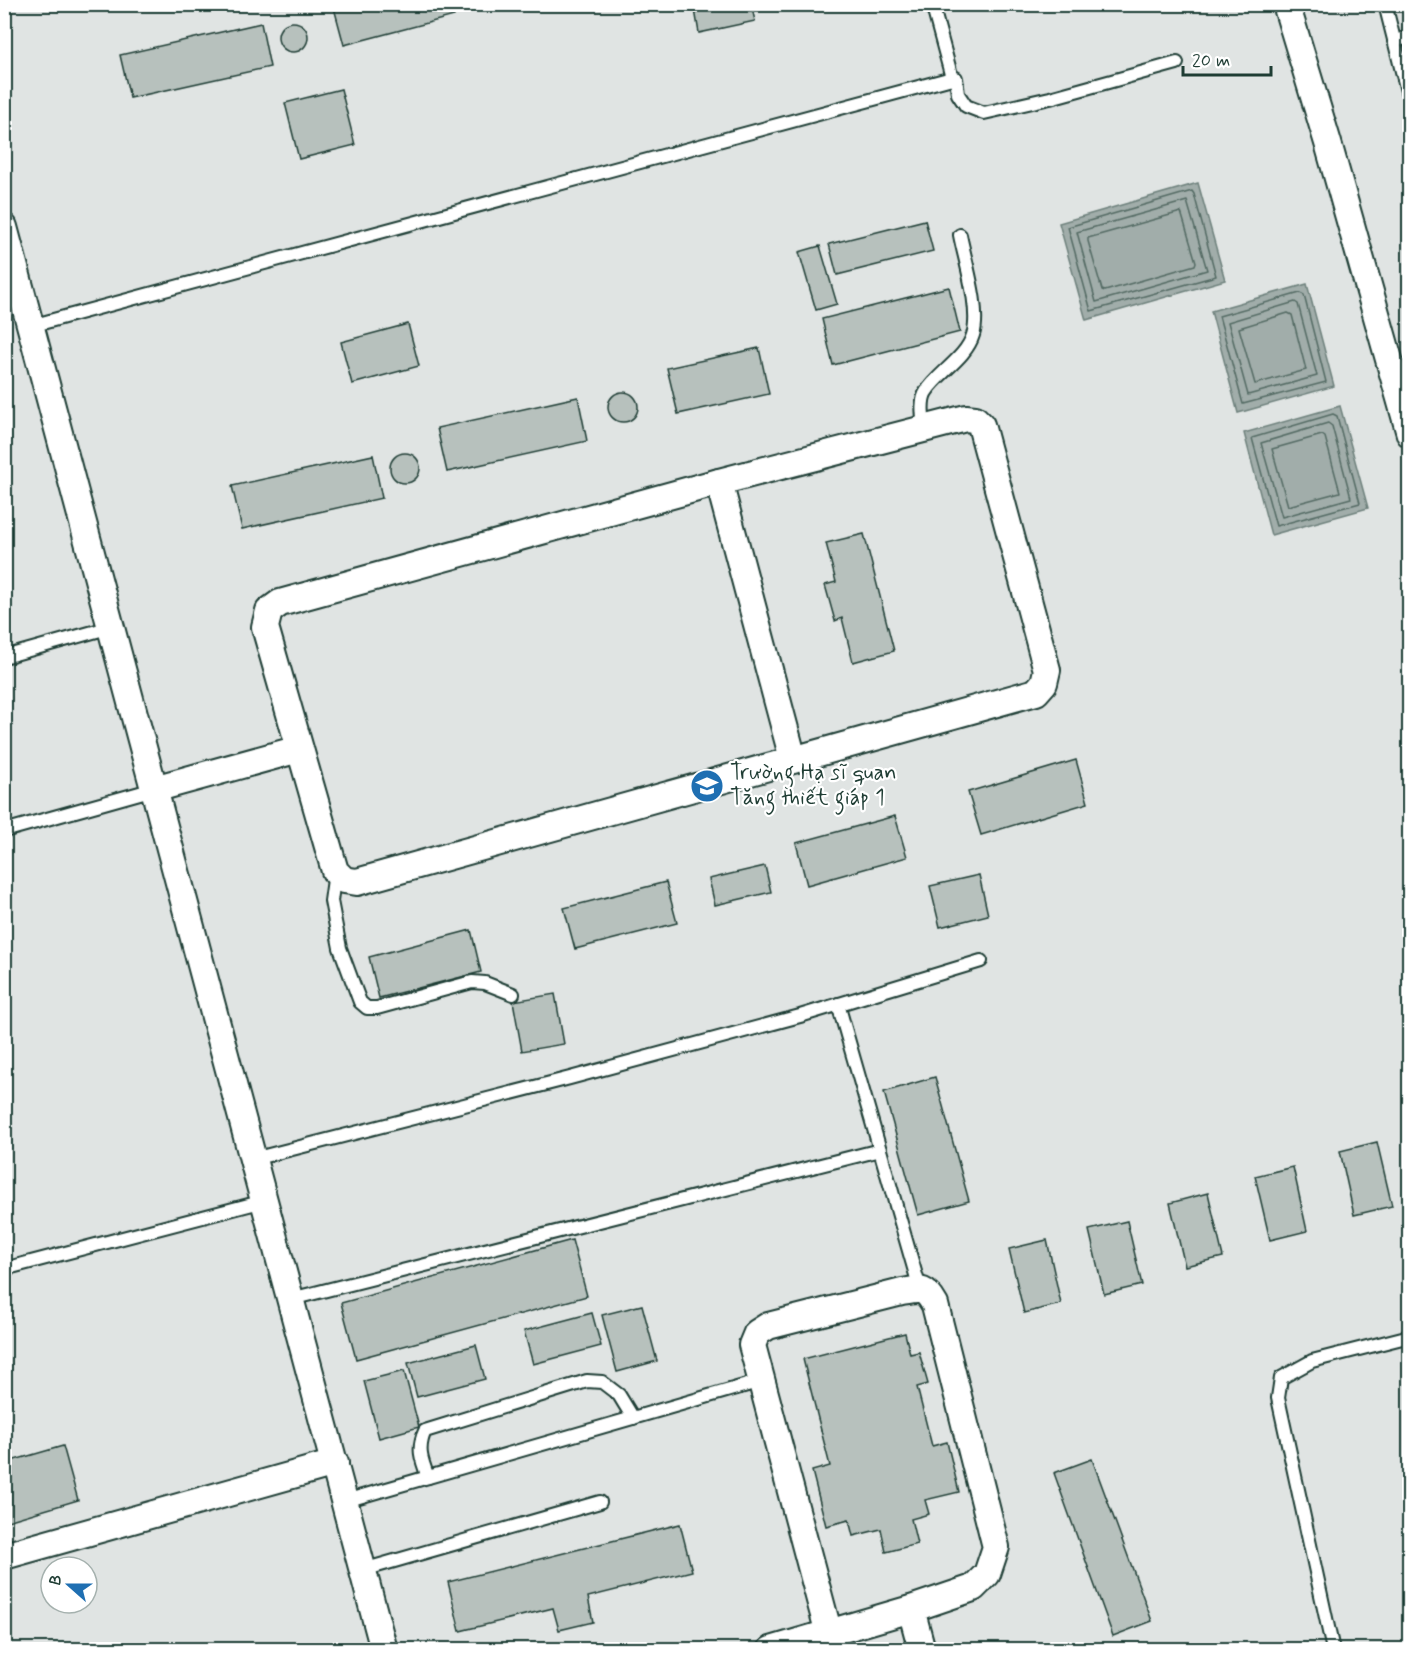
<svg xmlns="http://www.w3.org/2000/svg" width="1414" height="1654" font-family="Mynerve,sans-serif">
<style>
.built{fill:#e0e4e3;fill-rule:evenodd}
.water{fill:#a1adaa;stroke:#6d807b;stroke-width:1.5}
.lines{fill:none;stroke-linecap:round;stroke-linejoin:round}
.shore{stroke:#536a63;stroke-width:1.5}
.building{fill:#b7c1bd;stroke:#1f3d34;stroke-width:1.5}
.service-casing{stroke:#1f3d34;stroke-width:16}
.minor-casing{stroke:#1f3d34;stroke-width:30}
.service{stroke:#fff;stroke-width:12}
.minor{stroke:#fff;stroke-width:26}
.labels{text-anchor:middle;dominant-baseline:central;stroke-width:4.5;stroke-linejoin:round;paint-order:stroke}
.poi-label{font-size:22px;fill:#1f3d34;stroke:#fff;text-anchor:start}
</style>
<rect width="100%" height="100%" fill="#f2f3f3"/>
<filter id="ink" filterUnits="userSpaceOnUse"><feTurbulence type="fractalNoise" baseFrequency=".0167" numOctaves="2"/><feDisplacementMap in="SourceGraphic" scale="12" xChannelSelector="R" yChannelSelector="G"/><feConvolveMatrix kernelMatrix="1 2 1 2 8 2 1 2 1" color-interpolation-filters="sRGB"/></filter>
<g filter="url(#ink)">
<path class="built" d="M5,5h1404v1644l-1404,1zM51,1567h36v36h-36z"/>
<g class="water">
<path d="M1198,183l27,97 -139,40 -27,-97z"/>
<path d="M1307,284l27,102 -96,27 -27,-102z"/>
<path d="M1340,406l28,102 -97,27 -27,-102z"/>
</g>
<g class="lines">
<g class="shore">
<path d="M1192,191l2,3 22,82 -125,35 -23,-84z"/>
<path d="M1187,201l20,69 -111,32 -19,-70z"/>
<path d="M1181,212l15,50 -1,3 -90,26 -3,-1 -14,-49v-3z"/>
<path d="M1300,293l4,2 22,87 -83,22 -24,-88z"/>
<path d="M1295,302l3,2 19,72 -69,19 -20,-73z"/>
<path d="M1288,313l4,2 14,55 -51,14 -16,-56z"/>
<path d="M1333,414l4,2 23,87 -84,23 -24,-88z"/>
<path d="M1328,423l4,3 19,72 -69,19 -21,-74z"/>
<path d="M1322,435l3,2 15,55 -52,14 -16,-57z"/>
</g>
</g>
<g class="building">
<path d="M333,4h119l2,12 -110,29z"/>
<path d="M694,4h57l4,17 -56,12z"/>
<circle cx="293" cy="37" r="15"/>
<path d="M261,23l9,44 -140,31 -10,-43z"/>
<path d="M341,89l14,56 -56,14 -14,-56z"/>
<path d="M925,220l8,31 -96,24 -8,-31z"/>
<path d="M820,246l17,58 -21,6 -17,-58z"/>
<path d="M949,287l11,45 -127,33 -11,-46z"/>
<path d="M408,324l11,42 -67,18 -11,-42z"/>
<path d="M759,348l10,46 -91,20 -11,-46z"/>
<circle cx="623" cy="407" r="15"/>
<path d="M578,397l9,44 -140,31 -10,-44z"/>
<circle cx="405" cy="468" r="15"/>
<path d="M373,455l9,43 -140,31 -10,-43z"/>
<path d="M864,534l30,117 -41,11 -11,-44 -7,3 -10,-36 11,-3 -10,-39z"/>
<path d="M1076,760l12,43 -107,32 -13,-43z"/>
<path d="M895,816l12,41 -100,28 -11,-42z"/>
<path d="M765,866l6,26 -56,13 -6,-26z"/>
<path d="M979,875l9,40 -48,12 -10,-41z"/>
<path d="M666,882l11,41 -102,26 -11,-41z"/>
<path d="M471,930l10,42 -102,26 -10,-41z"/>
<path d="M555,994l9,50 -42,7 -9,-50z"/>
<path d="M935,1077l34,124 -51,14 -34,-123z"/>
<path d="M1377,1142l15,64 -38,9 -14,-64z"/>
<path d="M1293,1167l14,64 -37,9 -15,-64z"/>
<path d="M1208,1193l15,64 -38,9 -15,-63z"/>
<path d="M1127,1221l15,64 -38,9 -15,-64z"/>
<path d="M572,1240l15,56 -231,63 -15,-56z"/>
<path d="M1047,1240l14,64 -37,9 -15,-64z"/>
<path d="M642,1305l15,56 -40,11 -15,-57z"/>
<path d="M592,1313l9,33 -68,18 -9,-33z"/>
<path d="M905,1333l5,21 9,-2 9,32 -11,3 15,59 15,-4 12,50 -34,8 4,14 -18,5 6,25 -31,8 -5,-23 -28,7 -4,-16 -23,6 -14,-55 18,-5 -27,-107z"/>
<path d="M476,1345l9,34 -68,18 -9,-34z"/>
<path d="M404,1371l15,56 -40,11 -15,-57z"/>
<path d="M63,1446l15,54 -74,22v-59z"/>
<path d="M1092,1459l60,162 -39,15 -59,-163z"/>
<path d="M680,1524l12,47 -104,26 5,25 -34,8 -6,-22 -93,23 -12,-49z"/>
</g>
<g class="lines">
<defs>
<g id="service">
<path d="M932,4l20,74"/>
<path d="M1385,4l25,99"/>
<path d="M1394,41l16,-4"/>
<path d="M31,326l921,-248h4l2,16 8,12 18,7 66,-15 127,-35"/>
<path d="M924,428c-1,-11 -4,-27 2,-36 12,-19 40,-34 47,-57 8,-25 -8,-74 -13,-100"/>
<path d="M4,657l107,-30"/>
<path d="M4,831l150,-42"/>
<path d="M335,872l-4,29 9,47 20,54 7,6h10l95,-26 13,1 28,11"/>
<path d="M838,1004l82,285"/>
<path d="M253,1159l317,-81 230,-62 181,-55"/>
<path d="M4,1269l260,-68"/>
<path d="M291,1299l589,-149"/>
<path d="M428,1477c-7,-18 -11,-29 -3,-46l162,-50 15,1 17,13 14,23"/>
<path d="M345,1501l416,-120"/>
<path d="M363,1570l237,-68"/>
<path d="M1333,1650l-55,-252 3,-20 31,-17 98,-25"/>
</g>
<g id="minor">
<path d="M1286,4l42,139 82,291"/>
<path d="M4,227l380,1423"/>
<path d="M966,418l9,1 6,6 66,245 -3,13 -8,9 -679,190 -13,-2 -9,-9 -70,-244 4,-16 11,-8 439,-121z"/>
<path d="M719,482l74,277"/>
<path d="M154,789l145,-40"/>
<path d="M4,1556l331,-93"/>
<path d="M911,1609l11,41"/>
<path d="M771,1650l140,-41 62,-21 14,-14 9,-27 -61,-242c-10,-18 -14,-16 -33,-13l-134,34 -11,7 -5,12 77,289"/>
</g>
</defs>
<use href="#service" class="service-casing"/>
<use href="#minor" class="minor-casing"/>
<use href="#service" class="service"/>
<use href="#minor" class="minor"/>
</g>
</g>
<defs>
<symbol id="school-disc" viewBox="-11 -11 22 22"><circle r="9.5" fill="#1f6fb2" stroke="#fff"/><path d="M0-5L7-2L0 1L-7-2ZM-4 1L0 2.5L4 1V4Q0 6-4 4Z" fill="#fff"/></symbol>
</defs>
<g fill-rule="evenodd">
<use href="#school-disc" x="688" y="767" width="38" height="38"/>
</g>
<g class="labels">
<g class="poi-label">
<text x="730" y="773">Trường Hạ sĩ quan<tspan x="730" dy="25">Tăng thiết giáp 1</tspan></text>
</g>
</g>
<rect width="1414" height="1654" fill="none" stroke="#fff" stroke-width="24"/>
<rect x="12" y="12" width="1390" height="1630" fill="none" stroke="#1f3d34" stroke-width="2" filter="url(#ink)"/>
<g transform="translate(69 1585) rotate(291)"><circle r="28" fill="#ffffff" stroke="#a5b1ae" stroke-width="1.5"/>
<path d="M0-4.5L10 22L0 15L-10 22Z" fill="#1f6fb2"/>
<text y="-9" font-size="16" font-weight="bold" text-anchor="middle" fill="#1f3d34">B</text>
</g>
<path d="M1183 66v9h88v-9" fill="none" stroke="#1f3d34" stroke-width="3"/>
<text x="1192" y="66" font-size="18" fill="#1f3d34" stroke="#ffffff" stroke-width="4.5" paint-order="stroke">20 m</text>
</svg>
